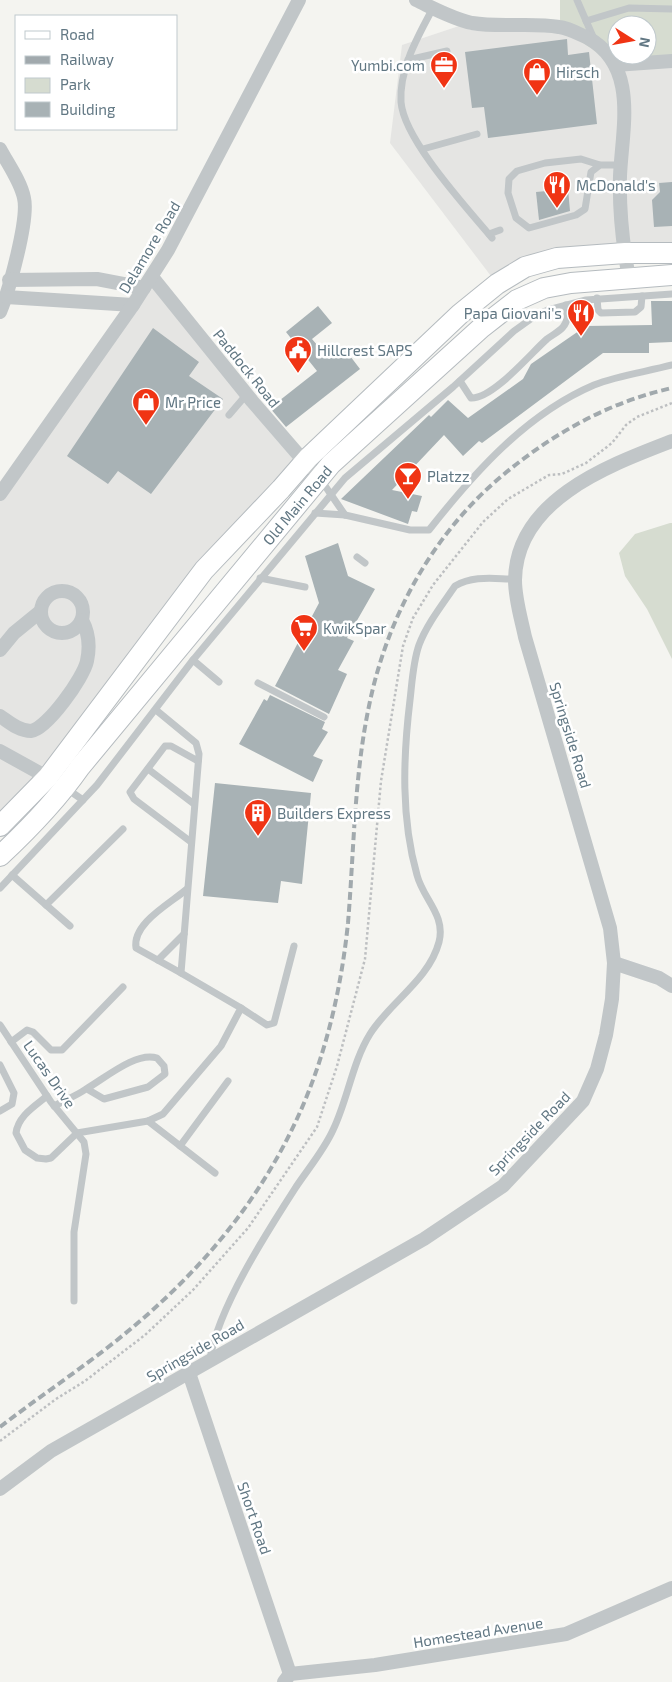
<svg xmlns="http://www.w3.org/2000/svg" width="672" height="1682" font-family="'Exo 2',sans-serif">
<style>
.built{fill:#e5e5e3}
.green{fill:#d6dcd0;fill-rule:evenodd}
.building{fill:#a8b2b5}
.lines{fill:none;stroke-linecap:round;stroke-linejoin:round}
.secondary-casing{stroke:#b5bbbf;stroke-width:22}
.path{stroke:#bdbfc1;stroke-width:2.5;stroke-dasharray:2.5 2.5;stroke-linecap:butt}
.service{stroke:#c1c6c8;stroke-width:7}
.minor{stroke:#c1c6c8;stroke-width:14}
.secondary{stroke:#fff;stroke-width:20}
.rail{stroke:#a1a9ad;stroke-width:4;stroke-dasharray:8 4;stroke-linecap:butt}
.labels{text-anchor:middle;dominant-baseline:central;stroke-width:5;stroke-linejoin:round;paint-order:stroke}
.poi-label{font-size:15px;fill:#617783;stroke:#fff;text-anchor:start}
.street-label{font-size:15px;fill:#617783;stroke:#fff}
</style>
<rect width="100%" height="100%" fill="#f4f4f0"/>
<g class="built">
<path d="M471,22l89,5 55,38 57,-4v192l-67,1 -108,30 -107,-141 12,-98z"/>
<path d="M152,277l153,185 -305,364v-332z"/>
</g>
<g class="green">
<path d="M560,0h112v61l-57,4 -55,-38zM617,25h30v30h-30z"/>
<path d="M670,523h2v136l-25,-50 -22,-33 -6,-23 16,-19z"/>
</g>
<g class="building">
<path d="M567,39l1,16 21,-3 8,72 -109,14 -4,-31 -12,1 -7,-56z"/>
<path d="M672,182v44l-18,1 -2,-27 8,-8 -1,-9z"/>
<path d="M568,189l2,22 -31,9 -3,-28z"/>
<path d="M651,301h21v41l-23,1v10h-46l-121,90 -3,-2 -16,15 -19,-21 -52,55 30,6 -5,16 -5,-1 -4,13 -67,-25 88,-84 2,2 17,-17 20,18 55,-39 8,-15 55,-38 66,-1z"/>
<path d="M318,306l14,17 -20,16 17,20 15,-11 16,21 -74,58 -16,-19 47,-37 -31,-39z"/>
<path d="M153,328l46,34 -10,14 34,23 -72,95 -33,-23 -10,13 -41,-28z"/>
<path d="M338,543l10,33 27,13 -28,49 7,3 -16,29 9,4 -18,40 -54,-28 44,-83 -14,-47z"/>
<path d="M270,695l55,27 -3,7 6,3 -15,24 10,4 -10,22 -74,-38 25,-45 3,2z"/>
<path d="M215,783l96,10 -9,91 -21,-3 -3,22 -75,-7z"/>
</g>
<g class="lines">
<defs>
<g id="secondary">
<path d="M0,826l48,-49 156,-207 77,-81 27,-31 152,-144 37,-30 28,-17 32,-9 68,-5h47"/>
<path d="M0,856c30,-28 57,-56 80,-89l251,-303 150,-136 36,-28 27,-12 27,-5 101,-8"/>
</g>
</defs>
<use href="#secondary" class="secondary-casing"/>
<path class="path" d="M0,1441l56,-42 29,-18 60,-46 48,-45 55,-62 69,-101 20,-61 28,-107 16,-178 22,-135 10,-28 20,-33 50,-63 25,-23 41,-24 13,-1 24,-11 26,-20 14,-18 11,-8 35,-14"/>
<g class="service">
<path d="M577,0l17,39"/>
<path d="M433,8c-15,28 -34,61 -32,94 3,38 66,106 91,136"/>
<path d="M586,21l43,-13 43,1"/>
<path d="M408,60l39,-9"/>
<path d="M423,149l54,-15"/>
<path d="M600,165l-9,7 -6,37 -9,6 -47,13 -13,-10 -8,-25 1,-14 8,-8 28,-8 36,-4 19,6h21"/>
<path d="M489,234l11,-4"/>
<path d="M597,298l1,12 3,3 34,-1 6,-5 1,-11"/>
<path d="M460,381l11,17c22,1 60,-45 76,-59 5,-4 12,-7 16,-12 6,-7 4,-15 3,-22"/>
<path d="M229,415l18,-21"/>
<path d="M321,480l24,35"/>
<path d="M315,513l30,2 65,15h19c45,-57 97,-116 165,-145 25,-10 52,-13 78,-20"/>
<path d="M357,557l8,6"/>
<path d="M260,578l45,9"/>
<path d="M193,660l26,22"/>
<path d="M258,683l66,34"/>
<path d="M148,769l46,35"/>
<path d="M67,789l16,11"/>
<path d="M191,842l-57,-43 -4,-7 35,-46h6l27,15"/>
<path d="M12,875l58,51"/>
<path d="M0,888l97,-103 96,-125 152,-182 108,-91 61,-56 21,-15 13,-6 38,-10 86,-6"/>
<path d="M46,905l77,-76"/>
<path d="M158,960l26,-26"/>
<path d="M181,973l-45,-25c-4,-25 35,-45 51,-59"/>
<path d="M241,1008l26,17 7,-2 20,-77"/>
<path d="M0,1025l51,77 33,40 2,12 -12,78v69"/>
<path d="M11,1042l16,-12 6,2 18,18h11l61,-63"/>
<path d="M0,1065l14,28 -2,11 -12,7"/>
<path d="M47,1096c-12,10 -29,20 -31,37l9,17 12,8 9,1 5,-1 26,-25 71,-12 15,-7 58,-68 20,-38 -60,-35 18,-219 -3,-11 -40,-33"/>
<path d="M54,1106c11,-6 22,-10 32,-17 18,-10 50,-38 71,-31l7,8 1,8 -17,13 -44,12 -17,-10"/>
<path d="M148,1121l67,52"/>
<path d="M180,1146l48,-65"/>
<path d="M210,1359c8,-51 57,-127 86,-172 12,-18 28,-37 37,-57 15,-31 19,-67 37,-96 20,-32 59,-54 69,-92 7,-27 -16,-43 -22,-67 -16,-56 -14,-117 -7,-175 2,-17 3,-38 9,-55 8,-21 23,-40 36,-59 19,-11 39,-7 60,-7"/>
</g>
<g class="minor">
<path d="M416,0c17,8 37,19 56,23 29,5 59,-1 87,4 10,1 20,7 29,11 51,28 34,91 32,138 -1,34 3,70 9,102"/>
<path d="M615,65l57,-4"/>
<path d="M0,149c8,15 21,33 24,49 5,21 -15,93 -24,114"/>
<path d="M152,277l100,124 57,66"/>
<path d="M9,280l88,-1 47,9"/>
<path d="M6,297l127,8"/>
<path d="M0,494l133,-189 35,-55 131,-250"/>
<circle cx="62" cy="612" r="21"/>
<path d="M0,650l14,-17 27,-22"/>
<path d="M0,716c9,6 19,15 31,15 16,-2 53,-54 56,-70 3,-14 2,-28 -5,-41"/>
<path d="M0,751l54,30"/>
<path d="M614,963l45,15 13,8"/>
<path d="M189,1373l101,301"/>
<path d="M0,1489l51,-38 373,-212 79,-53 80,-85 14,-32 9,-34 6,-36 2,-36 -4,-35 -85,-291c-4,-19 -10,-38 -10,-57 1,-81 95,-115 157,-139"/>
<path d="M284,1682l6,-8 85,-9 191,-31 106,-46"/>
</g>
<use href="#secondary" class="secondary"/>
<path class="rail" d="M0,1427c35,-27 72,-52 107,-79 80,-62 146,-135 189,-227 29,-62 45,-130 52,-198 6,-72 6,-146 21,-217 18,-89 64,-173 134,-231 49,-41 106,-73 169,-87"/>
</g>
<defs>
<symbol id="office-pin" viewBox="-11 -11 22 30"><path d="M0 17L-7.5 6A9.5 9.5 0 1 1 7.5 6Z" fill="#f03414" stroke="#fff"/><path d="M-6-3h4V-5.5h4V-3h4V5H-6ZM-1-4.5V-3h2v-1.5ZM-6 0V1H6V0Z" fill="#fff"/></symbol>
<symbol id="shop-pin" viewBox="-11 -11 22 30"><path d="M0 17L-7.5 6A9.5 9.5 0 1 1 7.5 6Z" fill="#f03414" stroke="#fff"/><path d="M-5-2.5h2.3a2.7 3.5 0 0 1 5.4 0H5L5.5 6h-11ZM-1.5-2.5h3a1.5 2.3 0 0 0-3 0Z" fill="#fff"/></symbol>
<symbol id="restaurant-pin" viewBox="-11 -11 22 30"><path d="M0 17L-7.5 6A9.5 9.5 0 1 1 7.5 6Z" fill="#f03414" stroke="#fff"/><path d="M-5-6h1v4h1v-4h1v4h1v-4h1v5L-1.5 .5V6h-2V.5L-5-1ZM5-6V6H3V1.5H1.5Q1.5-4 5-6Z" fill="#fff"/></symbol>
<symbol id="civic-pin" viewBox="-11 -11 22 30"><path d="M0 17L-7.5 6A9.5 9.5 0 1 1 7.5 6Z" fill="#f03414" stroke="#fff"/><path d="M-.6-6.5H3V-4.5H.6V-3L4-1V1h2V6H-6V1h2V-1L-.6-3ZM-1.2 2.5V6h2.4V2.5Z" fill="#fff"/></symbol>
<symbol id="bar-pin" viewBox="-11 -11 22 30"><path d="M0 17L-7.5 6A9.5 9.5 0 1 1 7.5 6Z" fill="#f03414" stroke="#fff"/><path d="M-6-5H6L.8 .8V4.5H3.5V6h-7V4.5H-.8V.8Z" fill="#fff"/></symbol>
<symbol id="supermarket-pin" viewBox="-11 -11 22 30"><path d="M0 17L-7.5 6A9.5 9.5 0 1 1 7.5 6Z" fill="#f03414" stroke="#fff"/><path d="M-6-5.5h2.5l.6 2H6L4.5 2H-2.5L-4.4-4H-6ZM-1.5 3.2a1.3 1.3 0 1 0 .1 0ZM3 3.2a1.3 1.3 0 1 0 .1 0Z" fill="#fff"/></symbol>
<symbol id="building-pin" viewBox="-11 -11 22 30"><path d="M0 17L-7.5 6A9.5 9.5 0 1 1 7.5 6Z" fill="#f03414" stroke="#fff"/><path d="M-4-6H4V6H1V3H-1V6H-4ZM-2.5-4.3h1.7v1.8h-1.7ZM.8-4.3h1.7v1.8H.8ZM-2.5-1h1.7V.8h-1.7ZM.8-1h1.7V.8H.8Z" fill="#fff"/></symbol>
</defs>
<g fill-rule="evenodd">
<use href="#office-pin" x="428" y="49" width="32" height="43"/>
<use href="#shop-pin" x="521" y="56" width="32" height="43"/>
<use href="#restaurant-pin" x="541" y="169" width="32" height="43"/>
<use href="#restaurant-pin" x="565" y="297" width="32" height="43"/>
<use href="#civic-pin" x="282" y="334" width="32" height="43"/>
<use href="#shop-pin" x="130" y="386" width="32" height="43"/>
<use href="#bar-pin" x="392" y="460" width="32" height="43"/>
<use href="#supermarket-pin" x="288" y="612" width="32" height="43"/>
<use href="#building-pin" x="242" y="797" width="32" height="43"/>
</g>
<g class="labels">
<g class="poi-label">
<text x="425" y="65" text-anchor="end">Yumbi.com</text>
<text x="556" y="72">Hirsch</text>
<text x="576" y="185">McDonald's</text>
<text x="562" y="313" text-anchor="end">Papa Giovani's</text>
<text x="317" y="350">Hillcrest SAPS</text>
<text x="165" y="402">Mr Price</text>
<text x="427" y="476">Platzz</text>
<text x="323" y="628">KwikSpar</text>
<text x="277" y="813">Builders Express</text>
</g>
<g class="street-label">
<text transform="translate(149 247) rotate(-59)">Delamore Road</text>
<text transform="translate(247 368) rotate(51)">Paddock Road</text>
<text transform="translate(297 505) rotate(-50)">Old Main Road</text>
<text transform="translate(571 735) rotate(73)">Springside Road</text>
<text transform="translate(50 1074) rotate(55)">Lucas Drive</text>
<text transform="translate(529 1133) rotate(-46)">Springside Road</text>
<text transform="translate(195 1350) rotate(-30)">Springside Road</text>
<text transform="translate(255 1518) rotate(71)">Short Road</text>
<text transform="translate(478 1632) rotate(-9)">Homestead Avenue</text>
</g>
</g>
<rect x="15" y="15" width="162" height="115" fill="#ffffff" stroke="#c0c9cd"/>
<rect x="25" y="31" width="25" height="8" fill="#ffffff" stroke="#c0c9cd"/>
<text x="60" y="40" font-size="15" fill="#617783">Road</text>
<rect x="25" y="56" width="25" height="8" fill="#a1a9ad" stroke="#c0c9cd"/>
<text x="60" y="65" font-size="15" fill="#617783">Railway</text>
<rect x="25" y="78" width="25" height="15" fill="#d6dcd0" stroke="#c0c9cd"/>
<text x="60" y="90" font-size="15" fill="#617783">Park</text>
<rect x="25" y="102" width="25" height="15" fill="#a8b2b5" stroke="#c0c9cd"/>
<text x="60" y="115" font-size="15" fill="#617783">Building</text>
<g transform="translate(632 40) rotate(101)"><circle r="24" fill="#ffffff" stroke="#c0c9cd"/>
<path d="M0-4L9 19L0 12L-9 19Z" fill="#f03414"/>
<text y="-8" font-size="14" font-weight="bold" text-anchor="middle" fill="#617783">N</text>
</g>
</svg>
